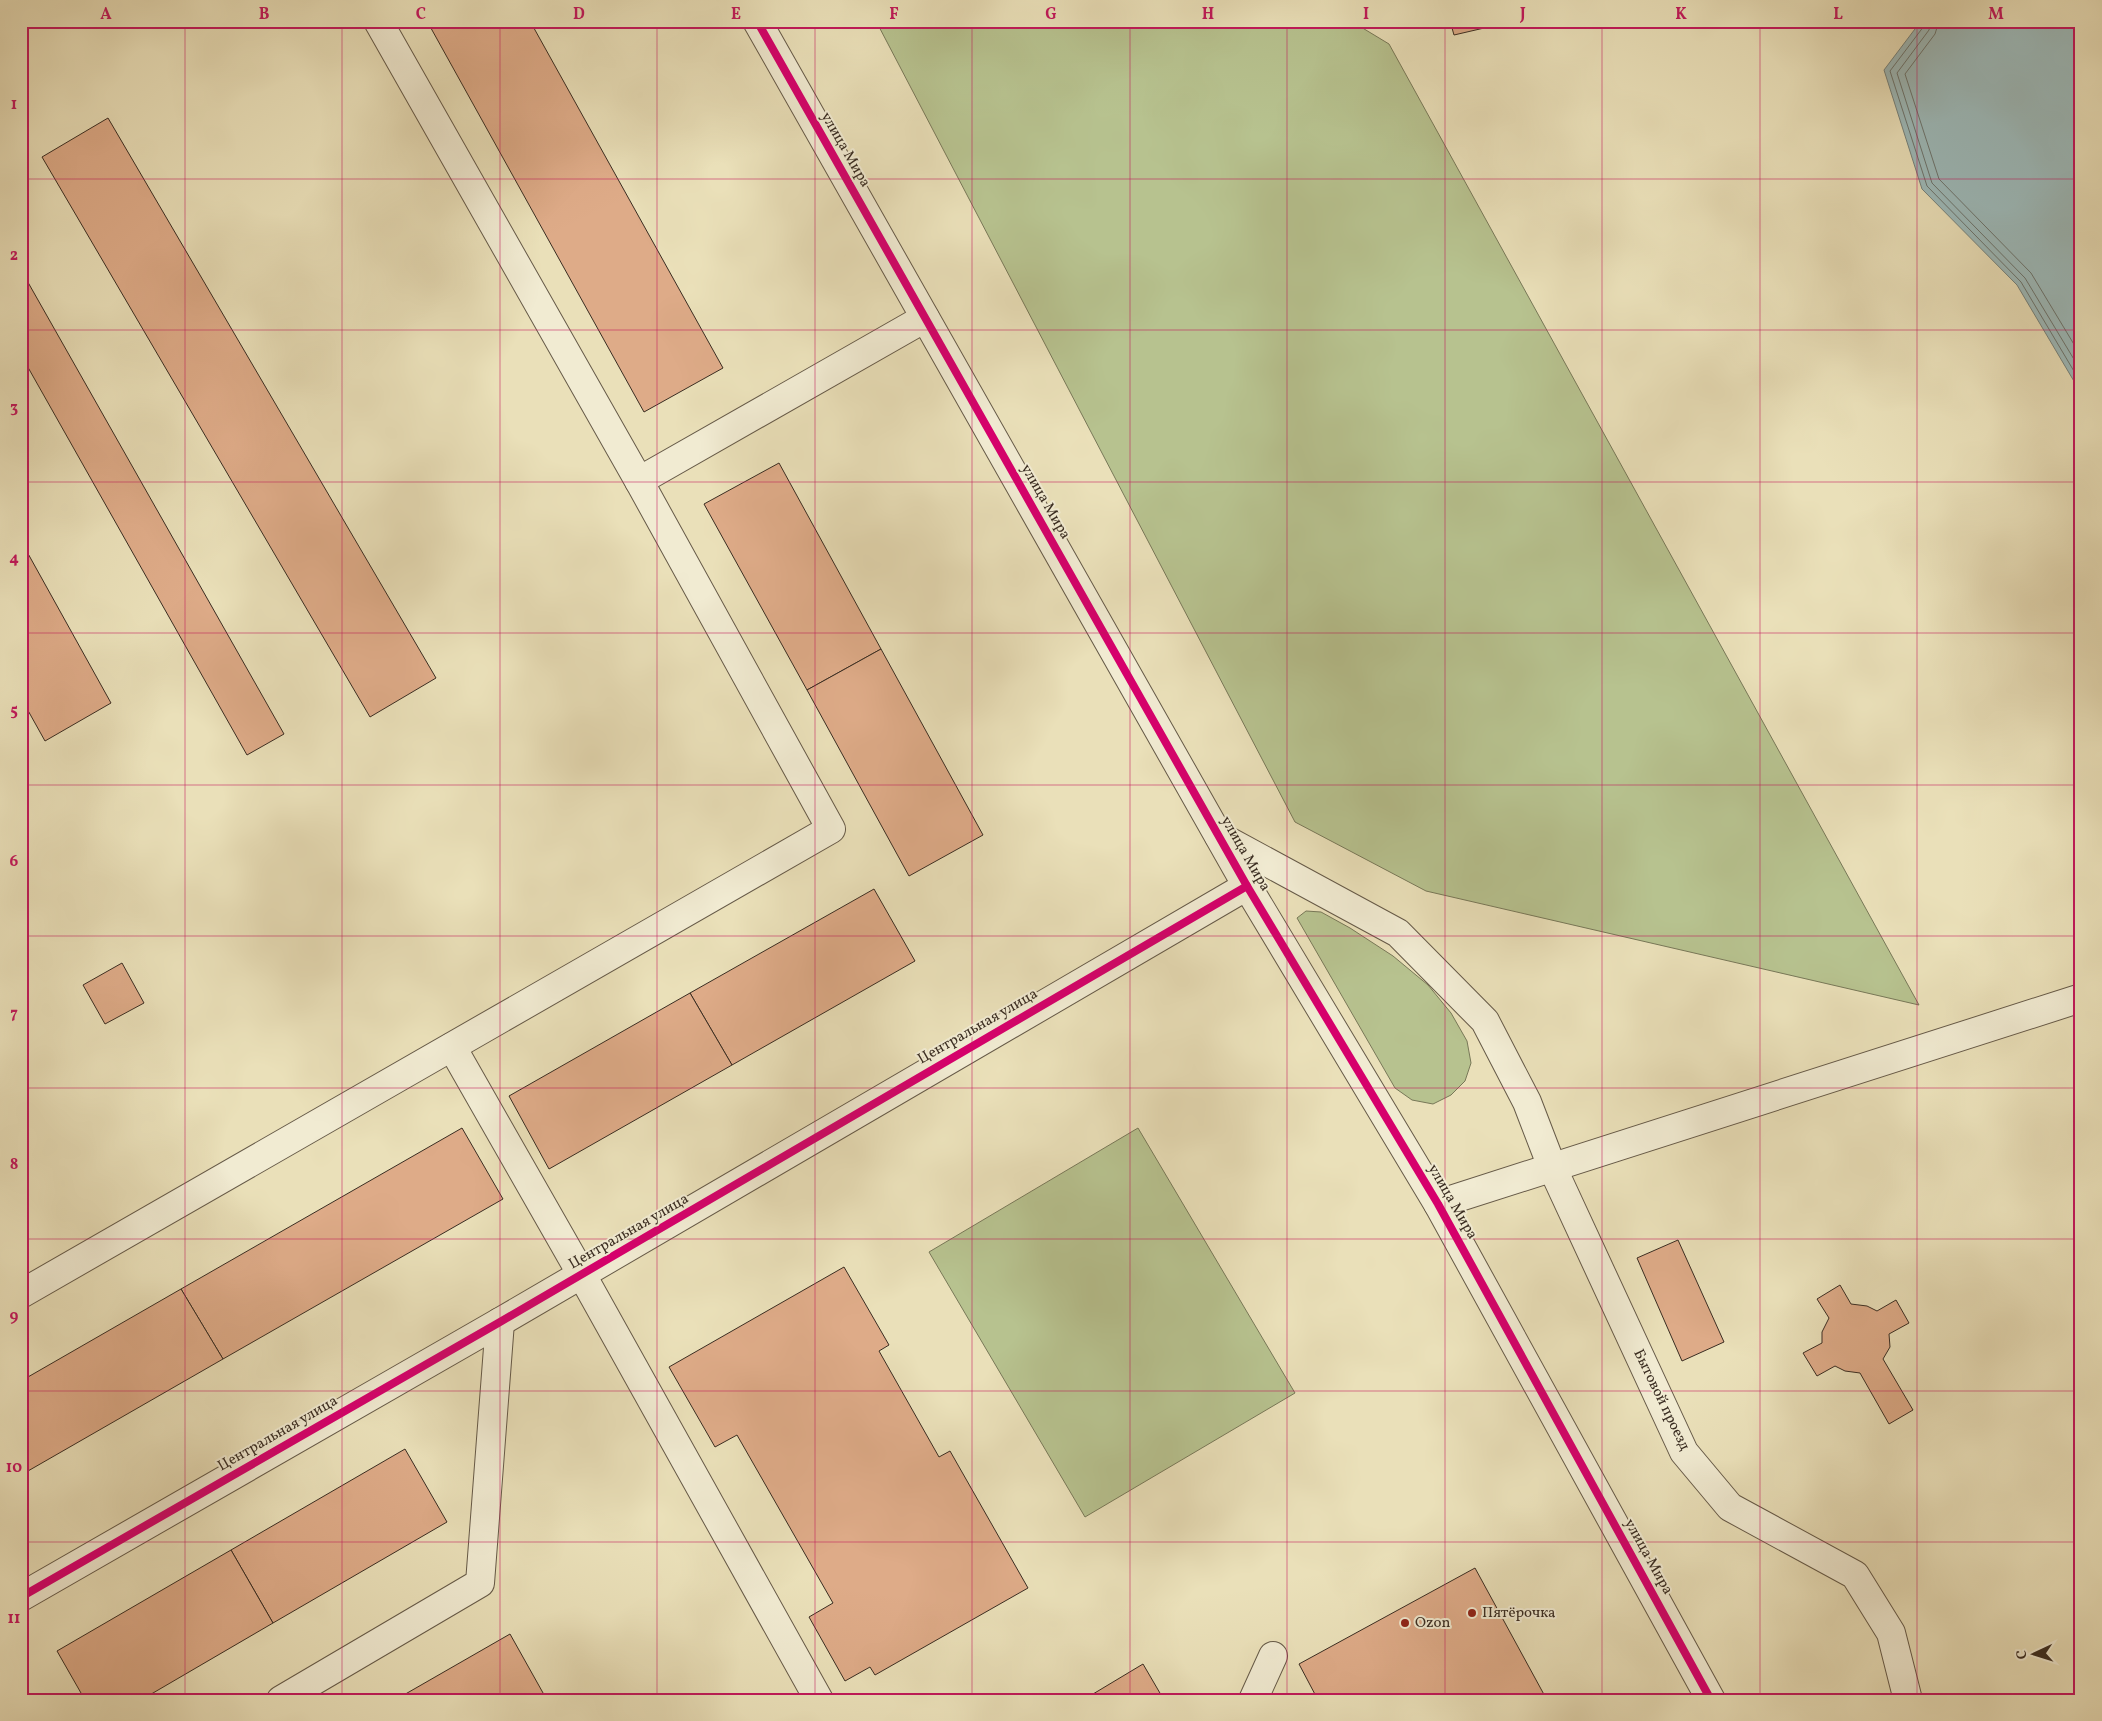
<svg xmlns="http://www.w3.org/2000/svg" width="2102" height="1721" font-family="Vollkorn,serif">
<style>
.green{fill:#b7c28f;stroke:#787858}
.water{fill:#9dbaba;stroke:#75827d}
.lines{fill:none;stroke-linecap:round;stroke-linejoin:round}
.shore{stroke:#6c746e;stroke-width:1}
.building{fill:#deab88;stroke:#3a2d22}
.minor-casing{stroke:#665a48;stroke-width:30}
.minor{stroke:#f1ebd2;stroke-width:28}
.cycleway-casing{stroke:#f1ebd2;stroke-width:11}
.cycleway{stroke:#d6006c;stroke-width:8}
.grid{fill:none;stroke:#c2185b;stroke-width:1;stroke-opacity:0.55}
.poi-dot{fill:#8f2418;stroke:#f1ebd2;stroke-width:2}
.labels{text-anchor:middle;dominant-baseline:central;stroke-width:4;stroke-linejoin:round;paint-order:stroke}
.street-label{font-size:15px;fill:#3a2d22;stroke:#f1ebd2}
.poi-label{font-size:15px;fill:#3a2d22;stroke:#f1ebd2;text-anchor:start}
.neatline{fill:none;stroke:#c2185b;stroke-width:2}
.grid-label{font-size:16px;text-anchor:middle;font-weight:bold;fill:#c2185b}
</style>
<rect width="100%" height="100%" fill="#eae0b9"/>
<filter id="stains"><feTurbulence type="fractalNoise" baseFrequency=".004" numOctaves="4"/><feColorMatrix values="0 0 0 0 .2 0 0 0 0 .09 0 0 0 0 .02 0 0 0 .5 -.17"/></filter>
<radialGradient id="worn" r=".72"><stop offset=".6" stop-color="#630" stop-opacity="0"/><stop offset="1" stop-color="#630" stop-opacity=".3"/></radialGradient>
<g class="green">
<path d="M876,21h475l38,23 530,961 -493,-114 -131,-69z"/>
<path d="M1306,911l15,1 29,16 43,28 35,29 23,28 16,28 4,22 -6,18 -14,14 -18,9 -21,-4 -17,-12 -98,-170z"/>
<path d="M1138,1128l157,265 -210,124 -156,-265z"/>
</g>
<path class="water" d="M1921,21h160v383l-3,-16 -61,-103 -95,-96 -38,-119z"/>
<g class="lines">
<g class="shore">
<path d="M1925,21l-1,5 -34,45 37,115 94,96 60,101"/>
<path d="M1931,21l-2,9 -32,43 35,110 93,95 56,93"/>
<path d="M1939,21l-4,13 -30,40 34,105 92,94 50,83"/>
</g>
</g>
<g class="building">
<path d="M427,21h103l193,347 -79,44z"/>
<path d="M1450,21h60v1l-56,13z"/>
<path d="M108,118l328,560 -66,39 -328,-560z"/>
<path d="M21,270l263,464 -37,21 -226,-400z"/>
<path d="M779,463l102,186 -74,41 -103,-186z"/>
<path d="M21,541l90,162 -66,38 -24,-43z"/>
<path d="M881,649l102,186 -74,41 -102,-186z"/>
<path d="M874,889l41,72 -183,104 -42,-72z"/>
<path d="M122,963l22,40 -39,21 -22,-39z"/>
<path d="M690,993l42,72 -183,104 -40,-73z"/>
<path d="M462,1128l41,71 -280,160 -42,-70z"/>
<path d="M1678,1240l46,102 -42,19 -45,-103z"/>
<path d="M844,1267l45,78 -10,6 60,106 11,-6 78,137 -153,87 -5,-8 -25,14 -36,-64 24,-14 -96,-168 -22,12 -46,-80z"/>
<path d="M1840,1285l11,19 16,2 10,5 19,-11 13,23 -20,11 1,13 -7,12 30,51 -24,14 -29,-51 -15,-2 -10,-5 -18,10 -14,-23 19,-10v-11l7,-14 -12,-19z"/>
<path d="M181,1289l42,70 -202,116v-94z"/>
<path d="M405,1449l42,73 -174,101 -42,-73z"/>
<path d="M231,1550l42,73 -132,77h-56l-28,-49z"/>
<path d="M1475,1568l72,132h-229l-19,-36z"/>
<path d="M510,1634l37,66h-152z"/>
<path d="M1143,1664l21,36h-81z"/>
</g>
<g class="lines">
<defs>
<g id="minor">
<path d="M378,21l261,460"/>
<path d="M757,21l490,865 191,318 273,496"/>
<path d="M1219,836l179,97 87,88 42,81 25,65 132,285 46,55 125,68 36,58 17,67"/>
<path d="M452,1047l130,228 237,425"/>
<path d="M1438,1204l643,-206"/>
<path d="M21,1294l810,-465 -192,-348 286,-163"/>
<path d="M21,1597l479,-275 747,-436"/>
<path d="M281,1700l199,-117 20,-261"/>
<path d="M1253,1700l20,-44"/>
</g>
</defs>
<use href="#minor" class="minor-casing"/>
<use href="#minor" class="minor"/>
<defs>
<g id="cycleway">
<path d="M757,21l490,865 191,318 273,496"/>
<path d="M21,1597l479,-275 747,-436"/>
</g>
</defs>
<use href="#cycleway" class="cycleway-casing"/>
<use href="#cycleway" class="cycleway"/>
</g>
<path class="grid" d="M185,21v1679M342,21v1679M500,21v1679M657,21v1679M815,21v1679M972,21v1679M1130,21v1679M1287,21v1679M1445,21v1679M1602,21v1679M1760,21v1679M1917,21v1679M21,179h2060M21,330h2060M21,482h2060M21,633h2060M21,785h2060M21,936h2060M21,1088h2060M21,1239h2060M21,1391h2060M21,1542h2060"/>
<g class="poi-dot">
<circle cx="1472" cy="1613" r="5"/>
<circle cx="1405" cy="1623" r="5"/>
</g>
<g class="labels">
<g class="street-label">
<text transform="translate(845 150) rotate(60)">улица Мира</text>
<text transform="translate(1045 502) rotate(60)">улица Мира</text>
<text transform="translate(1245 854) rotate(60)">улица Мира</text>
<text transform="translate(978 1027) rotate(-30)">Центральная улица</text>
<text transform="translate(1452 1202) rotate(60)">улица Мира</text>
<text transform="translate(629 1232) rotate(-30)">Центральная улица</text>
<text transform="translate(1661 1400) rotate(64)">Бытовой проезд</text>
<text transform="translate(278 1434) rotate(-30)">Центральная улица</text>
<text transform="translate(1648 1557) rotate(61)">улица Мира</text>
</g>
<g class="poi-label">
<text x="1482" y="1613">Пятёрочка</text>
<text x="1415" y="1623">Ozon</text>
</g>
</g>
<rect width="2102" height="1721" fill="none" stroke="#eae0b9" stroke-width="55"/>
<g transform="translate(2034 1654) rotate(266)" stroke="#f1ebd2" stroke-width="4" paint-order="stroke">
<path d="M0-4L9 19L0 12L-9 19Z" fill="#3a2d22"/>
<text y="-8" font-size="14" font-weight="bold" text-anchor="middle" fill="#3a2d22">С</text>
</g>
<rect x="28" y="28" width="2046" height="1666" class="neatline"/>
<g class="grid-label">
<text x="106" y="19">A</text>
<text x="264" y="19">B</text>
<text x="421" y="19">C</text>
<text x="579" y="19">D</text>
<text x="736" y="19">E</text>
<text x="894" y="19">F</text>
<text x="1051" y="19">G</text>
<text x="1208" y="19">H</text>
<text x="1366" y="19">I</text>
<text x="1523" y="19">J</text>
<text x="1681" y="19">K</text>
<text x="1838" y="19">L</text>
<text x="1996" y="19">M</text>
<text x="14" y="109">1</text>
<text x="14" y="260">2</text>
<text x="14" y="412">3</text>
<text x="14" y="563">4</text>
<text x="14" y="715">5</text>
<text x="14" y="866">6</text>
<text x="14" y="1018">7</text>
<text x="14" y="1169">8</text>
<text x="14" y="1321">9</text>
<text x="14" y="1472">10</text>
<text x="14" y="1623">11</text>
</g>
<rect width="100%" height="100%" filter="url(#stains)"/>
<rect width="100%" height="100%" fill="url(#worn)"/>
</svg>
